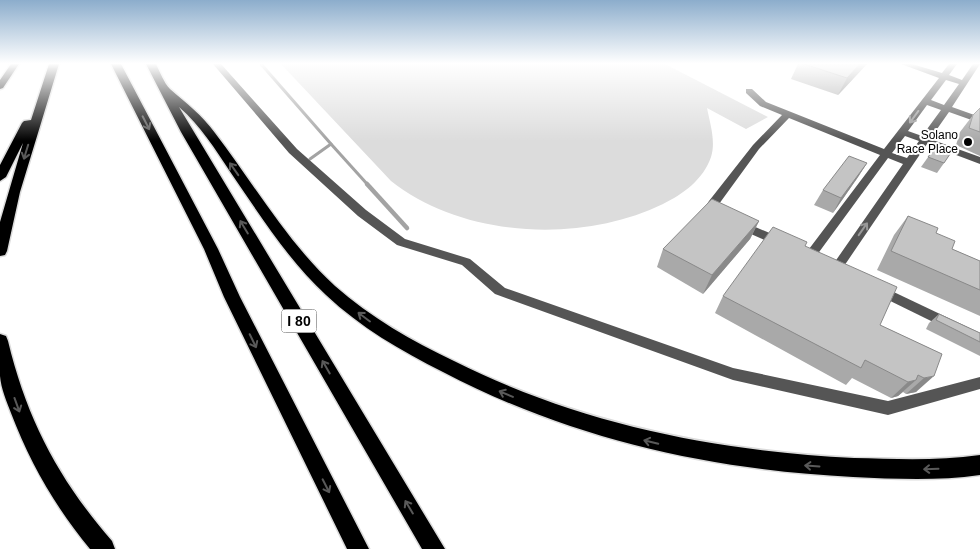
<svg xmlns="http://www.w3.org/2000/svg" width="980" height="549" font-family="Arial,sans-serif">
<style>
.green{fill:#dcdcdc}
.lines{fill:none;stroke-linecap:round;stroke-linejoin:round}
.stream-far1{stroke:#a3a3a3;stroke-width:3}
.stream{stroke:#a3a3a3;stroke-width:4.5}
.major-casing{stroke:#dbdbdb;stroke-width:3}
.highway-casing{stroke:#dbdbdb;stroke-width:3}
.minor{fill:#555;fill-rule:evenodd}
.major{fill:#000;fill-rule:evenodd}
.highway{fill:#000;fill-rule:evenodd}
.wall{fill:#a9a9a9}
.shaded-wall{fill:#898989}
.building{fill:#c4c4c4;stroke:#898989}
.oneway{stroke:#999}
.oneway2{stroke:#595959}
.poi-dot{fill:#000;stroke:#fff;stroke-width:2}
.labels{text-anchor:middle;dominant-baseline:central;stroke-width:4;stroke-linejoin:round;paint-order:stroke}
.far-poi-label{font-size:12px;fill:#000;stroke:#fff;text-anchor:end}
.shield{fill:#fff;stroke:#4c4c4c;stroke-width:1}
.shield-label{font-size:14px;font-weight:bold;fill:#000}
</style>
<rect width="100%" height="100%" fill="#fff"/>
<path class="green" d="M281,64h384l103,53 -22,12 -39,-21c3,15 9,34 4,49 -8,23 -28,37 -48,47 -82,40 -200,34 -272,-23z"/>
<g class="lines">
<g class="stream-far1">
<path d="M261,64l70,80 -21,15"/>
<path d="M331,144l37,41"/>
</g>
<path class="stream" d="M367,184l40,44"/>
<defs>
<path id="major" d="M11,64h8l-16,24 -3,1v-9z"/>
<g id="highway">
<path d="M49,64h10l-39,128 -13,59 -2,4 -5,1v-34l23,-79 -17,34 -6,4v-16l22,-42 2,-2 7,-1z"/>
<path d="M111,64h10l97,185 22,48 129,252h-22l-123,-252 -20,-48z"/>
<path d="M146,64h10c4,8 8,19 14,25 16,14 32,26 45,44 39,51 72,109 120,153 35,31 77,55 119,75 125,63 261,90 400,97 42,1 84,3 126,-3v20c-42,6 -84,4 -127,2 -143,-7 -282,-38 -410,-105 -42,-21 -83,-45 -117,-77 -38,-35 -66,-80 -95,-122 -16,-24 -30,-47 -52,-66l266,442h-23l-241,-417z"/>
<path d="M0,334l6,2 2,5c19,79 51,139 104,200l3,8h-25c-34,-41 -60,-86 -79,-136 -4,-11 -10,-24 -11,-37 0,-13 0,-28 0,-42z"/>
</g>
</defs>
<use href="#major" class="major-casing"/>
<use href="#highway" class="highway-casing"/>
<g class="minor">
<path d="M213,64h8l76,85 69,61 39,29 65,20 35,29 228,80 155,33 92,-24v12l-92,26 -155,-35 -238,-86 -33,-29 -65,-20 -39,-29 -69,-63z"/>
<path d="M901,64h11l30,9 7,-9h8l-8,11 13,5 11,-16h7l-28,43 28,10v6l-31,-11 -19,27 50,18v7l-53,-20 -87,128h-8l-2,-3 2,-3 71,-102 -15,-6 -74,101h-8l-2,-3 2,-3 74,-98 -91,-37 -30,31 -40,55 1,7 4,3 -2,3 -11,-1 -4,-12 2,-3 44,-56 29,-30 -22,-9 -14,-13v-4h6l14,13 118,47 55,-71zM946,80l13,4 -15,21 -13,-5zM927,105l14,5 -19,26 -14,-5zM905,136l14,5 -12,17 -15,-5z"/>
<path d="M739,220l47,20 2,3 -2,3h-8l-43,-19 -2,-3 2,-3z"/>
<path d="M879,285l101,48v12l-106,-52 -1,-3 1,-3z"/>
</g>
<use href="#major" class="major"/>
<use href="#highway" class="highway"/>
</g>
<g class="wall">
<path d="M798,64h69l-29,31 -47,-16z"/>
<path d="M980,108v48l-24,-11 4,-13 13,-17z"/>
<path d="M936,146l8,17 -7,10 -16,-6z"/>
<path d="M867,163l-9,14 -25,36 -19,-8 9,-15z"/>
<path d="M908,216l44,33 28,12v55l-103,-46 17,-35z"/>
<path d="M759,221l-9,18 -47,55 -46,-27 6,-18z"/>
<path d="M805,246l75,79 62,29 -26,38 -10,2 -3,-2 -5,4 -7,2 -39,-20 -6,7 -131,-72 8,-17z"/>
<path d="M939,314l41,19v23l-54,-27 3,-6z"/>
</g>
<g class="shaded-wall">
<path d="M860,64h7l-29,31 9,-17z"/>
<path d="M867,163l-9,14 -25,36 8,-15z"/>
<path d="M759,221l-9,18 -47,55 9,-19z"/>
<path d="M934,376l-18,16 -10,2 18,-16z"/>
<path d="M916,380l-18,16 -7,2 17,-16z"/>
</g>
<g class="building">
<path d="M804,64h56l-13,14z"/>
<path d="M980,108v24l-11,-4 4,-13z"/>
<path d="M936,146l16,5 -8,12 -16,-6z"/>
<path d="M849,156l18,7 -26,35 -18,-8z"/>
<path d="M712,199l47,22 -47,54 -49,-26z"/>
<path d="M908,216l30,12 -2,5 19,8 -3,8 28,12v29l-89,-39z"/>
<path d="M773,227l34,15 -2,4 92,41 -17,38 62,29 -8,22 -10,2 -6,-3 -2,5 -8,2 -43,-22 -4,8 -138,-72z"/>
<path d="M939,314l41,19v9l-44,-22z"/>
</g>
<defs><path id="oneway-shaft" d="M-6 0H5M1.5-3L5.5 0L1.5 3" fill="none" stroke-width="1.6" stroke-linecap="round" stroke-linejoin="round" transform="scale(1.25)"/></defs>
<g class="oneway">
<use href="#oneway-shaft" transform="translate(914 117) rotate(126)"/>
<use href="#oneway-shaft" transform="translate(863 229) rotate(-55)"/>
</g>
<g class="oneway2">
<use href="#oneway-shaft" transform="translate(146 123) rotate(63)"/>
<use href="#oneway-shaft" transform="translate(26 152) rotate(107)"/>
<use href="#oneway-shaft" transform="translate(234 169) rotate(-125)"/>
<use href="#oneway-shaft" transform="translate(244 227) rotate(-121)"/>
<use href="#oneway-shaft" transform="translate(364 317) rotate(-143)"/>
<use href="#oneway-shaft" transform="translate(253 341) rotate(64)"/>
<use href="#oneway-shaft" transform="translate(326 367) rotate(-120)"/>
<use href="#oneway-shaft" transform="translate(506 394) rotate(-157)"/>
<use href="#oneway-shaft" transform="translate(17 405) rotate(70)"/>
<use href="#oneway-shaft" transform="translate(651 442) rotate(-166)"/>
<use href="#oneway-shaft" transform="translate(812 466) rotate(-176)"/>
<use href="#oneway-shaft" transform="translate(931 469) rotate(178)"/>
<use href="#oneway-shaft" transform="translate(326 486) rotate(63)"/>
<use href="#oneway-shaft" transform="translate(409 507) rotate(-121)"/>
</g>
<linearGradient id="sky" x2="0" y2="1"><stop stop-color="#8cadcc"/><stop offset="0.45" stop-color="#fff"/><stop offset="1" stop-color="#fff" stop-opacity="0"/></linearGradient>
<rect width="980" height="141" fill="url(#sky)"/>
<circle class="poi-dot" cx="968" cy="142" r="5"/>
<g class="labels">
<g class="far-poi-label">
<text x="958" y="135">Solano<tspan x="958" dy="14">Race Place</tspan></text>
</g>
<rect class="shield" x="281.5" y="309.5" width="35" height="23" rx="4"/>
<g class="shield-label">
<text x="299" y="321">I 80</text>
</g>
</g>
</svg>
